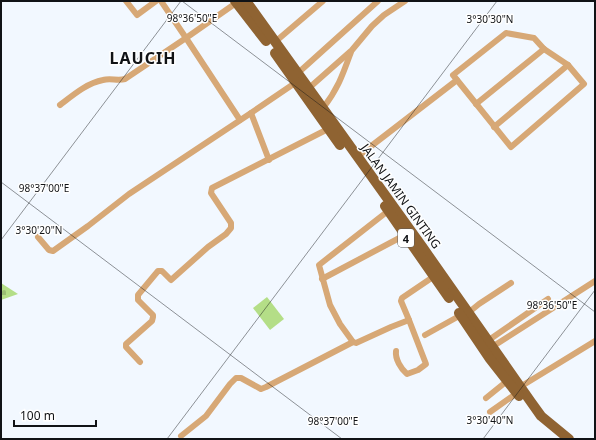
<svg xmlns="http://www.w3.org/2000/svg" width="596" height="440" font-family="'Noto Sans',sans-serif">
<style>
.cemetery{fill:url(#cemetery-stones)}
.garden{fill:#b4de87}
.lines{fill:none;stroke-linecap:round;stroke-linejoin:round}
.minor{stroke:#d7a876;stroke-width:6}
.trunk{stroke:#8f6332;stroke-width:10}
.ticks{fill:none;stroke:#111316;stroke-width:1;stroke-opacity:0.45}
.labels{text-anchor:middle;dominant-baseline:central;stroke-width:3;stroke-linejoin:round;paint-order:stroke}
.shield{fill:#fff;stroke:#585a5c;stroke-width:1}
.shield-label{font-size:11px;font-weight:bold;fill:#111316}
.street-label{font-size:12px;fill:#111316;stroke:#fff}
.district-label{font-size:16px;font-weight:bold;letter-spacing:1px;fill:#111316;stroke:#fff}
.ticks-label{font-size:10px;text-anchor:middle;fill:#111316;stroke:#fff;stroke-width:3;stroke-linejoin:round;paint-order:stroke}
</style>
<defs>
<pattern id="cemetery-stones" width="16" height="16" patternUnits="userSpaceOnUse"><rect width="16" height="16" fill="#b4de87"/><path d="M2 7V4a2 2 0 0 1 4 0v3zM10 15v-3a2 2 0 0 1 4 0v3z" fill="#9abe74"/></pattern>
</defs>
<rect width="100%" height="100%" fill="#f2f8ff"/>
<path class="cemetery" d="M1,283l17,11 -17,6z"/>
<path class="garden" d="M267,297l17,22 -14,11 -17,-22z"/>
<g class="lines">
<g class="minor">
<path d="M126,1l11,14 19,-14"/>
<path d="M236,3l-50,35 54,82"/>
<path d="M506,33l28,5 10,11 24,16 16,19 -73,63 -58,-72z"/>
<path d="M275,42l48,-41"/>
<path d="M298,73l80,-72"/>
<path d="M309,88l43,-38 20,-24 12,-11 21,-14"/>
<path d="M476,104l68,-55"/>
<path d="M60,105c13,-10 27,-22 43,-25 7,-2 15,1 22,-1l61,-41 -25,-37"/>
<path d="M323,108c15,-19 20,-34 28,-56"/>
<path d="M251,113l18,47"/>
<path d="M494,127l74,-62"/>
<path d="M357,157l100,-77"/>
<path d="M38,237l11,13 4,1 35,-25 41,-32 122,-81 44,-30"/>
<path d="M322,279l83,-44"/>
<path d="M468,313l11,-9 32,-21"/>
<path d="M425,335l36,-20"/>
<path d="M353,342l-13,-18 -10,-19 -11,-40 69,-54"/>
<path d="M486,342l62,-43"/>
<path d="M492,347l103,-66"/>
<path d="M396,351c-1,8 5,18 11,23l11,-4 8,-6 -17,-44"/>
<path d="M140,362l-14,-15v-3l26,-23 1,-4v-2l-15,-15v-5l20,-24h4l9,9 37,-33 18,-13 5,-6v-5l-20,-30 1,-5 116,-59"/>
<path d="M520,387l75,-46"/>
<path d="M486,398l21,-17"/>
<path d="M490,412l27,-19"/>
<path d="M181,436l25,-20 24,-32 6,-6h5l20,11 5,-2 87,-45 3,1 35,-16 18,-7 -8,-19 1,-3 31,-21"/>
</g>
<g class="trunk">
<path d="M235,1l31,40"/>
<path d="M246,1l177,247 108,154 10,14 28,23"/>
<path d="M275,53l65,92"/>
<path d="M385,206l64,92"/>
<path d="M459,313l31,46 29,37"/>
</g>
</g>
<path class="ticks" d="M182,1l413,311M1,182l341,257M1,240l180,-239M167,439l330,-438M483,439l112,-149"/>
<g class="labels">
<rect class="shield" x="398" y="229" width="16" height="18" rx="3"/>
<g class="shield-label">
<text x="406" y="238">4</text>
</g>
<g class="street-label">
<text transform="translate(401 196) rotate(54)">JALAN JAMIN GINTING</text>
</g>
<g class="district-label">
<text x="143" y="58">LAUCIH</text>
</g>
</g>
<g class="ticks-label">
<text x="192" y="22">98°36'50"E</text>
<text x="490" y="23">3°30'30"N</text>
<text x="44" y="192">98°37'00"E</text>
<text x="39" y="234">3°30'20"N</text>
<text x="552" y="309">98°36'50"E</text>
<text x="490" y="424">3°30'40"N</text>
<text x="333" y="425">98°37'00"E</text>
</g>
<rect width="596" height="440" fill="none" stroke="#111316" stroke-width="4"/>
<path d="M14 420v6h82v-6" fill="none" stroke="#111316" stroke-width="2"/>
<text x="20" y="420" font-size="12" fill="#111316" stroke="#ffffff" stroke-width="3" paint-order="stroke">100 m</text>
</svg>
